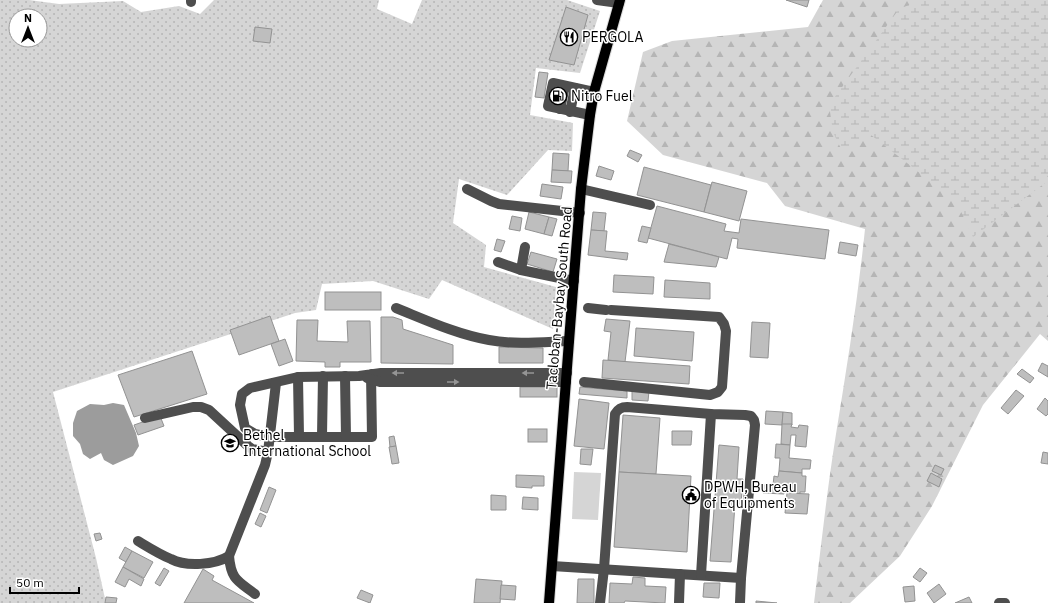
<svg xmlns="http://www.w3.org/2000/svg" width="1048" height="603" font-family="'IBM Plex Sans',sans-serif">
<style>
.green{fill:url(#green-dots);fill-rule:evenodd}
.forest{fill:url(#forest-firs)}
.wetland{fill:url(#wetland-marsh)}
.pitch{fill:#d5d5d5}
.water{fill:#9c9c9c}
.building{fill:#bebebe;stroke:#929292}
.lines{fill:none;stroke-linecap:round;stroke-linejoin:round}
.major-casing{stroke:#dbdbdb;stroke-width:12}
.minor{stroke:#4e4e4e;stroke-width:10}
.major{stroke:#000;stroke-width:10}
.oneway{fill:#959595}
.labels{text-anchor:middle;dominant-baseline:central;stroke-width:3;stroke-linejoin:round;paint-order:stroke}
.poi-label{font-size:14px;fill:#000;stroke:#fff;text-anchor:start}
.street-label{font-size:14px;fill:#000;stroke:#fff}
</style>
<defs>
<pattern id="green-dots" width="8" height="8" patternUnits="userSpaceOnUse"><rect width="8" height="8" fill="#d5d5d5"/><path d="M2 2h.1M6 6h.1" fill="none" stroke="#b5b5b5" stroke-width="1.8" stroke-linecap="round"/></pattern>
<pattern id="forest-firs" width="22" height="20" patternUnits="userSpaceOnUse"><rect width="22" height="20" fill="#d5d5d5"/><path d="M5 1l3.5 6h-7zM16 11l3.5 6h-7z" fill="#b5b5b5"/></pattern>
<pattern id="wetland-marsh" width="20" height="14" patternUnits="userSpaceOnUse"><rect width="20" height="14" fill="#d5d5d5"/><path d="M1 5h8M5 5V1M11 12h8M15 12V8" fill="none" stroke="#b5b5b5"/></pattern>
</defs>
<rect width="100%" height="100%" fill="#fff"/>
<path class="green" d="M0,0h29l30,4 64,-3 18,11 38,-6 21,8 14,-14h165l-2,9 35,15 10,-24h145l33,11 -20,62 -44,-5 -6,47 43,8 -1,28 -24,-1 -41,45 -48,-16 -6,44 33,22 -2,22 72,20 -3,42 -111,-49 -13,19 -56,-18 -51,3 -6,26 -21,3 -242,79 43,166 10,45h-106zM16,16h24v24h-24z"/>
<path class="forest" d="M823,0h225v341l-8,-7 -57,71 -51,101 -32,50 -50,47h-36c7,-56 13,-113 22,-169 11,-68 22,-136 29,-205l-80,-23 -18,-23 -104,-28 -36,-34 16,-69 29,-11 136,-14z"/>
<path class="wetland" d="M921,0h127v175l-3,8 -72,54 -17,-36 -85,-66 -28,18 -10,-21 -4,-27 70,-96z"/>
<path class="pitch" d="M574,472l27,1 -3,47 -26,-1z"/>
<path class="water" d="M113,403l11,2 12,28 3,13 -6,10 -20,9 -9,-5 -3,-7 -11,6 -7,-5 -3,-10 -7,-8v-13l4,-12 13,-7 14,1z"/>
<g class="building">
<path d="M786,0h23l-2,7z"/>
<path d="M566,7l22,8 -14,50 -25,-5z"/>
<path d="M255,27l17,2 -2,14 -17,-2z"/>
<path d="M539,72l9,1 -4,25 -9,-1z"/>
<path d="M630,150l12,5 -4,7 -11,-6z"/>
<path d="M553,153l16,1 -1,17 -16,-1z"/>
<path d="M599,166l15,5 -3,9 -15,-4z"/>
<path d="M644,167l67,18 -7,27 -67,-17z"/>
<path d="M552,170l20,1 -1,12 -20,-1z"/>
<path d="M712,182l35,9 -8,30 -35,-9z"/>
<path d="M542,184l21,3 -2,12 -21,-3z"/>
<path d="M657,206l69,18 -2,7 15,2 2,-14 88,11 -4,29 -88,-11 1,-9 -6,-1 -5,21 -79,-21z"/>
<path d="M529,212l20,5 -5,17 -19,-5z"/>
<path d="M593,212l13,1 -2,18 -13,-1z"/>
<path d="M512,216l10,2 -2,13 -11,-2z"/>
<path d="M549,217l8,2 -5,17 -8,-2z"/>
<path d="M642,226l9,2 -4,15 -9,-2z"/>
<path d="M591,230l16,1 -2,20 23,2 -1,7 -39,-5z"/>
<path d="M497,239l8,2 -4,11 -7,-2z"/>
<path d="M840,242l18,3 -2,11 -18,-3z"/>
<path d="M669,244l50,13 -3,10 -52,-5z"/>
<path d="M531,252l26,7 -4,13 -26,-8z"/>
<path d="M614,275l40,2 -1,17 -40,-2z"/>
<path d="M665,280l45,3v16l-46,-2z"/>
<rect x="325" y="292" width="56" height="18"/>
<path d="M270,316l9,25 -40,14 -9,-25z"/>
<path d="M381,317h12l9,3 1,9 50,16v19l-72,-1z"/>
<path d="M606,319l24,2 -5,41 -17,-2 3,-28 -7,-1z"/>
<path d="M297,320h21l-1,21 31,1 -1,-21h23l1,41h-31v5h-15v-5l-29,-1z"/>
<path d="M752,322l18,1 -2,35 -18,-1z"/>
<path d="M636,328l58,4 -2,29 -58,-5z"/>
<path d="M285,339l8,22 -14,5 -8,-22z"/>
<path d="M499,347l44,1v15h-44z"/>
<path d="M192,351l15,43 -73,23 -16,-42z"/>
<path d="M603,360l87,6 -1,18 -87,-6z"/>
<path d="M1042,363l6,3v11l-10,-6z"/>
<path d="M1022,369l12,9 -4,5 -13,-9z"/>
<rect x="520" y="387" width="37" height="10"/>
<path d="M580,387l47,4v7l-48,-4z"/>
<path d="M632,390l17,1 -1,10 -16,-1z"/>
<path d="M1016,390l8,6 -16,18 -7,-6z"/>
<path d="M1045,398l3,3v13l-2,2 -9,-7z"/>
<path d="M579,399l30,4 -5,46 -30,-3z"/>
<path d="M766,411l17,1 -1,13 -17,-1z"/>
<path d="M783,412l9,1v12h-10z"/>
<path d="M623,415l37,3 -4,56 -37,-2z"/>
<path d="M160,416l4,10 -26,9 -4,-10z"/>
<path d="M782,424h10l-1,3 7,1 1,-3 9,1 -2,21 -11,-1 1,-11h-5l-1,10 -9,-1z"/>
<rect x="528" y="429" width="19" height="13"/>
<path d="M672,431h20l-1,14h-19z"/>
<path d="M394,436l2,10 -6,1 -1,-10z"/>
<path d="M776,444l14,1 -1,13 22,2 -1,9h-8v4l-23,-2 1,-13h-5z"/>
<path d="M719,445l20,2 -2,32h6l-2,25h-6l-4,58 -21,-1z"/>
<path d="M396,446l3,17 -7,1 -3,-17z"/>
<path d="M581,449h12l-2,16 -11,-1z"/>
<path d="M1043,452l5,1v11l-7,-1z"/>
<path d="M935,465l9,4 -3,6 -9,-4z"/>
<path d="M779,471l23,2v3h4l-1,16h-5v2l-16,-2v-6l-11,-1 1,-9 4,1z"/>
<path d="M619,472l72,4 -4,76 -73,-5z"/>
<path d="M931,473l11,6 -3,8 -12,-6z"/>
<path d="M516,475l28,1v10h-12v2l-16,-1z"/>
<path d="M764,485l20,1v8l-21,-1z"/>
<path d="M269,487l7,3 -9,23 -7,-3z"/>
<path d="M787,493l22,1 -2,20 -22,-1z"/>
<path d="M491,495l15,1v14h-15z"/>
<path d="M523,497l15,1v12l-16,-1z"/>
<path d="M260,513l6,3 -5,11 -6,-3z"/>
<path d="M100,533l2,6 -6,2 -2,-7z"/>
<path d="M125,547l7,4 -6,11 -7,-4z"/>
<path d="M132,551l21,11 -9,16 -21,-11z"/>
<path d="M123,567l21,12 -3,7 -12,-7 -4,8 -10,-5z"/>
<path d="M164,568l5,3 -9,15 -5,-3z"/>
<path d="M920,568l7,5 -7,9 -7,-5z"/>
<path d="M203,569l11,7 -2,4 42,23h-70z"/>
<path d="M633,577l12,1v8l21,1 -1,16 -40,-2 -1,2h-15l1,-20 22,1z"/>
<path d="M476,579l26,2 -2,22h-26z"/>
<path d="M578,579h16v24h-17z"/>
<path d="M704,583h16l-1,15 -16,-1z"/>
<path d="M939,584l7,10 -12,9 -7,-10z"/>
<path d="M501,585l15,1 -1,14 -15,-1z"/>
<path d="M914,586l1,15 -10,1 -2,-15z"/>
<path d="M361,590l12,5 -3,8 -13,-5z"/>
<path d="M106,597l11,1 -1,5h-11z"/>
<path d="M969,597l3,6h-17z"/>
<path d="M756,601l21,2h-21z"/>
</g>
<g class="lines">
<defs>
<path id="major" d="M549,603l24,-314 8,-100 9,-74 4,-23 26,-92"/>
</defs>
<use href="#major" class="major-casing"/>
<g class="minor">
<path d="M191,0v2"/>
<path d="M597,0l22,3"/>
<path d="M560,109l5,-23"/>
<path d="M570,112l5,-24"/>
<path d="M590,115l-42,-9 5,-23 41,9"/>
<path d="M467,189l24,12 8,3 81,9"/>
<path d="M581,189l69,16"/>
<path d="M498,262l23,8 53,11"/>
<path d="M521,270l4,-23"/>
<path d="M396,308c30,12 60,26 93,32 26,5 54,2 80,1"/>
<path d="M588,308l18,2"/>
<path d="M371,374l1,63h-103l-14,-3 -10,-6 -5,-23 2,-11 8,-6 48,-11 61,-1 22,-3h186"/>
<path d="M345,376l1,61"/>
<path d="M298,377l1,59"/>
<path d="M367,378l13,4h186"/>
<path d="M584,382l126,13 8,-3 4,-5 4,-56 -2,-7 -5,-7 -108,-7"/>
<path d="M145,418l48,-11h8l8,3 39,36 4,3 16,3"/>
<path d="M322,436l1,-60"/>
<path d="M138,541c10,6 21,13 33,18 15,8 44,6 58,-3l36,-91 3,-13 8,-69"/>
<path d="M229,556c2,24 9,25 26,38"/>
<path d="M552,566l189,12"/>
<path d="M701,575l10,-161"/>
<path d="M600,603l4,-34 11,-155c3,-5 6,-7 12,-7l84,7 34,1 6,1 3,4 1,5 -14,153 -1,25"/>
<path d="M679,603l1,-29"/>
<path d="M999,603h6"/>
</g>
<use href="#major" class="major"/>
</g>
<defs><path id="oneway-solid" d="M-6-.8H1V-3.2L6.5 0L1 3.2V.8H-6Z"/></defs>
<g class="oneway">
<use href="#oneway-solid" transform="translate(398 373) rotate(180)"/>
<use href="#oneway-solid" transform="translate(528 373) rotate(180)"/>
<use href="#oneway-solid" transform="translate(453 382)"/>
</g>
<defs>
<symbol id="restaurant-ring" viewBox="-11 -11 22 22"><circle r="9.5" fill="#fff" stroke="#000" stroke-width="1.5"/><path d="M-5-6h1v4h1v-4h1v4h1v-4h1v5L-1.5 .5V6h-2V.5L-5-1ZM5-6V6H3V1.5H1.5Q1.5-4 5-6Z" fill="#000"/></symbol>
<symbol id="fuel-ring" viewBox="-11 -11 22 22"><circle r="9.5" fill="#fff" stroke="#000" stroke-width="1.5"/><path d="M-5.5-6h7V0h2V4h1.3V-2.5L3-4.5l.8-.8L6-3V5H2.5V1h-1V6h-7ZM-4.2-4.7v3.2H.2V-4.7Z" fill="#000"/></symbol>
<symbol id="school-ring" viewBox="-11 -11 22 22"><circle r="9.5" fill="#fff" stroke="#000" stroke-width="1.5"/><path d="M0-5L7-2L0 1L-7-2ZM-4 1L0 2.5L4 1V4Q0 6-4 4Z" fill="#000"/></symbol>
<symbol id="civic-ring" viewBox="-11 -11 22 22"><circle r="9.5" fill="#fff" stroke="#000" stroke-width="1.5"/><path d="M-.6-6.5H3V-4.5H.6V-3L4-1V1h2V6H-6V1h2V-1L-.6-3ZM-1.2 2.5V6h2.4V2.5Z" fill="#000"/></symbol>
</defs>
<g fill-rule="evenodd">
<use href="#restaurant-ring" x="559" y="27" width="20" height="20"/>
<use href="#fuel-ring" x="548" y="86" width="20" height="20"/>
<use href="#school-ring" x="220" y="433" width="20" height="20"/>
<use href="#civic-ring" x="681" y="485" width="20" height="20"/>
</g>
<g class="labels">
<g class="poi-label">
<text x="582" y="37">PERGOLA</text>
<text x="571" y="96">Nitro Fuel</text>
<text x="243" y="435">Bethel<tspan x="243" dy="16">International School</tspan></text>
<text x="704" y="487">DPWH, Bureau<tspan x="704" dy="16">of Equipments</tspan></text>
</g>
<g class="street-label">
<text transform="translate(559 298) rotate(-85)">Tacloban-Baybay South Road</text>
</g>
</g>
<g transform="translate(28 28)"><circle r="19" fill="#ffffff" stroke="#999999"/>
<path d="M0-3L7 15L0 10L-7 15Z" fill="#000000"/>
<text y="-6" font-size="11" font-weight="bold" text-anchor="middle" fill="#000000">N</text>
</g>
<path d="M10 587v6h69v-6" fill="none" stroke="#000000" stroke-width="2"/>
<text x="16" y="587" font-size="12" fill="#000000" stroke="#ffffff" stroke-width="3" paint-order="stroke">50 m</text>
</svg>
